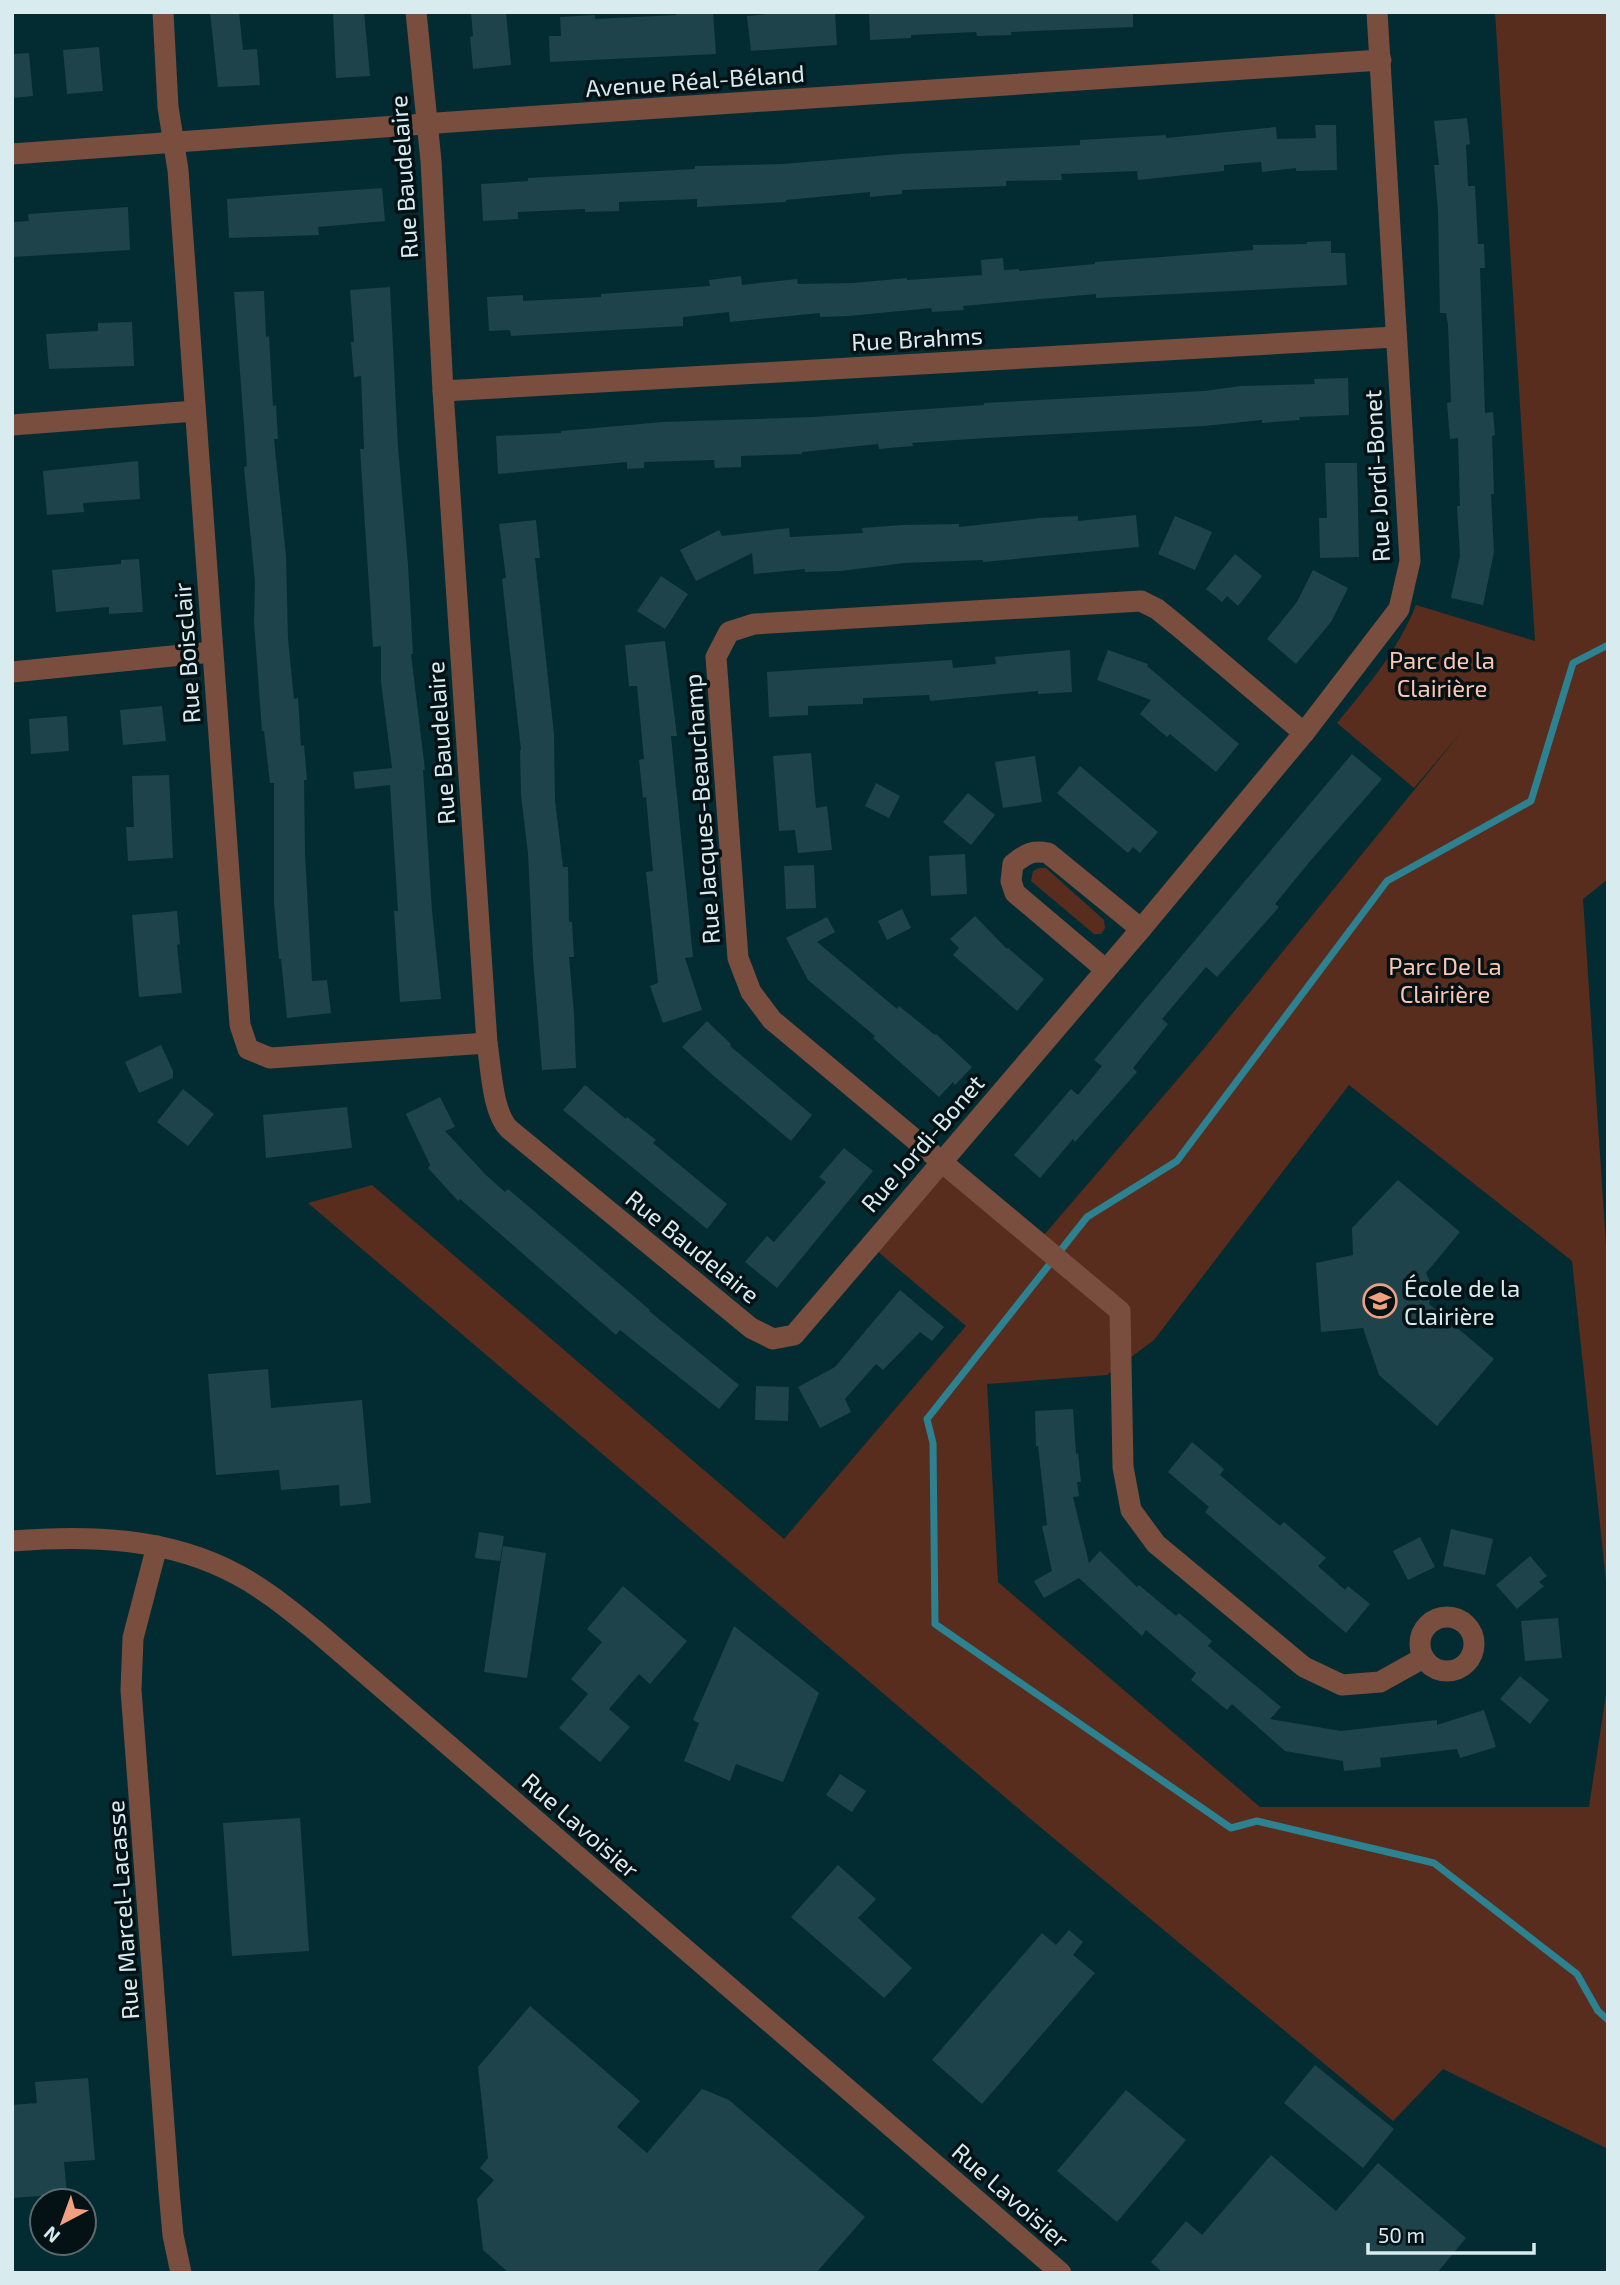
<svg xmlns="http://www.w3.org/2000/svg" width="1620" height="2285" font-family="'Exo 2',sans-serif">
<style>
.green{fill:#582d1d}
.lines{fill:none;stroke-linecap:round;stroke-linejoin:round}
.stream{stroke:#2c8290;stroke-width:7}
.building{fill:#1e434a}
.minor{stroke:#7a4e3e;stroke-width:21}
.labels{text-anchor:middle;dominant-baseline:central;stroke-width:7;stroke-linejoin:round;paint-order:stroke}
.street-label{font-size:24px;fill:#d8ecf0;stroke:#041215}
.park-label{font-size:24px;fill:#fcc6b3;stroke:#041215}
.poi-label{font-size:24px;fill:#d8ecf0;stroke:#041215;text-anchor:start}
</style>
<rect width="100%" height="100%" fill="#032c32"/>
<g class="green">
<path d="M1495,12h113v867l-25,20 25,376v325l-36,-339 -223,-176 -195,255 -47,35 -120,9 11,198 262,225h329l19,-126v468l-165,-80 -50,52 -366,-305 -719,-613 64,-18 412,354 182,-213 -96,-81 70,-84 98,81 164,-191 261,-321 -49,58 -77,-65c32,-39 60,-71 79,-118l119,36z"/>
<path d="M1039,868h7l58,52 1,8 -4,6h-7l-63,-53 2,-10z"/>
</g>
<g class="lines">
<path class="stream" d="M1608,645l-35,18 -42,138 -144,80 -210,280 -90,56 -160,202 6,24 2,181 296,204 26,-7 177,42 143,111 21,37 10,9"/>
</g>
<g class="building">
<path d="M210,12h29l4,38 14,-1 3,36 -42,2z"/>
<path d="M333,12h31l6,64 -34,2z"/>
<path d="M471,12h35l5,53 -38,4 -3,-32 3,-1z"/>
<path d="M676,12h37l3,42 -166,8 -1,-26h12l-1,-19 35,-2v4l81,-4z"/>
<path d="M789,12h46l2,33 -86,6 -4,-35z"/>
<path d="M869,12h264v15l-122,5v3l-34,1 -1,-4 -65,3v3l-41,2z"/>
<path d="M99,47l4,44 -36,3 -4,-44z"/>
<path d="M29,53l4,43 -21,2v-44z"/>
<path d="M1467,118l3,26 -4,1 2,41h7l3,58h6l1,24h-5l5,145 8,-1 2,23 -3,1 2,58h-3l3,58 -11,53 -32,-7 9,-42 -3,-50h3l-2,-68 -8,1 -3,-36 4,-1 -3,-77 -2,-12h-6l-2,-102 -4,-46h5l-5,-44z"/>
<path d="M1315,125h21l1,45 -41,1v-3l-34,4 -1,-10 -37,3v6l-86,9 -1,-9 -76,3 1,6 -56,1v5l-104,4v4l-32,3v-5l-84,8v2l-89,5v-8l-78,3v9l-34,1v-3l-67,3v7l-35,2 -2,-37 47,-3v-3l167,-9v-3l88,-2 117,-10 180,-9v-5l86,-5v3l110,-11 1,12 39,-1z"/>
<path d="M382,188l3,33 -67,6 1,8 -90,3 -2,-39z"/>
<path d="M128,207l2,43 -118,7v-35l17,-1 -1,-7z"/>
<path d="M1331,241v12h14l2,32 -251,13v-4l-133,12 1,4 -32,2 -1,-4 -82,8 -29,1v-4l-90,9 -1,-10 -46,5v9l-172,10 -1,-6 -21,1 -2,-34 36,-2v6l78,-4v-3l109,-8 -1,-6 32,-4 1,9 55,-6 1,5 55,-1 54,-5v2l75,-5 -1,-15 22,-2 1,12 15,-1v2l76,-7v-2l158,-12v-5l54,-1v-2z"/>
<path d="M390,287l8,160 10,118 5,89h-2l14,116h-2l9,140 9,89 -41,3 -6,-91h4l-8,-126 -35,4 -2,-17 39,-4 -11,-86v-36l-8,1 -13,-198h4l-3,-73 -7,1 -3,-35h3l-4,-52z"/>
<path d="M264,291l2,46 3,-1 4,70 3,-1 2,34h-4l12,117 2,83 6,60 4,-1 3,48 3,-1 3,35h-3l1,74 7,127 15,-1 4,33 -44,5 -6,-59h-2l-5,-56v-120h-4l-6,-52h-2l-8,-109 1,-40 -11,-115 3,-1 -13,-174z"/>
<path d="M132,322l2,44 -85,3 -3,-35 52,-3v-8z"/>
<path d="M1348,378l1,37 -50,2 1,3 -38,3v-3l-58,6 -218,12 -74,5 1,3 -34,3 -1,-5 -76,8v2l-61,2v11l-26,1 -1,-8 -70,2v6l-17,1v-7l-129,12 -2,-38 65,-3v-2l102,-9 150,-5 171,-12v-2l220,-12 37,-5 74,-2 -1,-5z"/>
<path d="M138,461l2,38 -57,4 1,9 -37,3 -4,-44z"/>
<path d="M1325,463h32l2,94 -39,1 -1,-40h8z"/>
<path d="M1136,515l3,32 -156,15v-2l-78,3 -64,8 -36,1v-3l-51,5 -2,-21 -56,28 -16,-31 39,-20 3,6 67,-8 1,9 73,-4 -1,-5 40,-3 57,-1v3l81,-9 38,-2v5z"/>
<path d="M1175,516l37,16 -17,38 -37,-16z"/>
<path d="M536,520l4,38h-5l19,176 1,66 8,67h5l1,55h3l2,35h-5l5,56 2,55 -34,2 -9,-111 -5,-106 -7,-58 -1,-45h1l-19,-171 4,-1 -7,-54z"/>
<path d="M1235,554l27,22 -24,30 -11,-10 -5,6 -16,-13z"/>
<path d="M139,559l4,53 -34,2v-7l-53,5 -4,-42 69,-6v-4z"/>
<path d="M1313,570l35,18 -17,34 -35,42 -29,-25 30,-37z"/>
<path d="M661,576l27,18 -23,35 -28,-18z"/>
<path d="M665,641l12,95h-6l22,221 -8,1 17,52 -39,13 -13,-37 8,-3 -12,-111 7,-1 -7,-74 -3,1 -4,-38 5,-1 -7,-73h-8l-4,-41z"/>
<path d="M1070,650l2,42 -34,2v-3l-108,10 -1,-6 -66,3v6l-55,2v9l-39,2 -2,-45 185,-12 1,8 43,-4 -1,-7z"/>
<path d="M1108,650l40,14 -1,2 92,78 -23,28 -46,-38 -3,3 -27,-23 11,-14 -54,-20z"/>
<path d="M162,706l4,35 -43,4 -3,-35z"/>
<path d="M67,716l2,35 -38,3 -2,-35z"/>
<path d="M811,753l5,55 11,-2 5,44 -34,3 -3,-23 -16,1 -6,-75z"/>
<path d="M1352,754l30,25 -71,81 -36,44 4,3 -62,70 -11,-10 -44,52 6,5 -35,44 4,4 -62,70 -2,-3 -33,39 -26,-23 57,-66 7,6 24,-29 -8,-6z"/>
<path d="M1035,756l7,46 -39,6 -8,-46z"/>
<path d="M1080,766l78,66 -18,21 -7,-6 -5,6 -71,-60z"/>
<path d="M169,775l4,83 -45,3 -2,-34h8l-2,-51z"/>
<path d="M876,783l24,13 -11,22 -24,-12z"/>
<path d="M968,793l27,22 -24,30 -28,-23z"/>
<path d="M965,854l2,40 -36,2 -2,-40z"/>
<path d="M814,865l2,43 -30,1 -2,-43z"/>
<path d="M902,909l9,19 -24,12 -9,-19z"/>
<path d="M177,911l3,33 -3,1 5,48 -43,4 -7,-82z"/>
<path d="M975,916l32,33 1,-1 36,31 -27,32 -64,-56 6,-7 -9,-9z"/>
<path d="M827,917l8,15 -18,10 80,67 2,-3 36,29 1,-1 36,33 -17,18 -2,-3 -14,15 -66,-59 2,-2 -67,-56 -22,-42z"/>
<path d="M707,1021l24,23 -1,2 82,69 -21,26 -76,-64 -33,-30z"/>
<path d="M161,1045l12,26v7l-34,15 -14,-31z"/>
<path d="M585,1085l41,34 1,-2 29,23 -3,3 74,61 -20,25 -144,-119z"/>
<path d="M183,1089l31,25 -26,32 -31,-24z"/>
<path d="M440,1097l15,30 -10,4 41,44 19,17 3,-3 142,121 -1,1 90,74 -20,24 -99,-79 -4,5 -156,-136 -2,2 -30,-33 2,-3 -24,-51z"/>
<path d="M347,1107l5,41 -86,10 -3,-43z"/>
<path d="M844,1148l29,23 -96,117 -32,-26 22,-26 7,6 52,-60 -7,-5z"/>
<path d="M1398,1180l62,52 -34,41 7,16 -4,15 65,55 -57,67 -58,-51 -16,-47 -42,4 -5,-69 37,-8 -1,-27z"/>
<path d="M900,1290l44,37 -12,14 -12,-9 -37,38 -7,-6 -31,35 6,13 -31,16 -22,-41 37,-20z"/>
<path d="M268,1369l3,39 91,-8 9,103 -31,3 -1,-21 -58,5 -2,-20 -63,5 -8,-101z"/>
<path d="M756,1386l33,1 -1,34 -33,-1z"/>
<path d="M1073,1409l3,45 2,-1 3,29h-4l2,14 -6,1 16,66 11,-12 37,36 2,-2 37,31 3,-3 33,28 -4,5 73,61 -11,12 71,12 96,-11v5l47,-15 12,37 -36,11 -3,-9 -77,9 1,9 -37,4 -1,-10 -58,-10 -53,-47 -5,6 -36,-30 5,-7 -50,-43 -4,6 -63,-58 -35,20 -10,-17 18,-10 -10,-45 5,-1 -9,-79h-2l-1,-35z"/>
<path d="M1192,1442l32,27 -4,6 60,51 4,-4 42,36 -8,8 27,24 3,-4 22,18 -24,29 -141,-121 4,-5 -41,-35z"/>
<path d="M1451,1529l42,10 -8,36 -42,-9z"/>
<path d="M479,1532l25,4 -4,25 -25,-3z"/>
<path d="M1420,1537l15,30 -27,13 -15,-29z"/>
<path d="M503,1546l43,7 -19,125 -43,-6z"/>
<path d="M1530,1556l17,20 -8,6 5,4 -27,23 -21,-24z"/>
<path d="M623,1586l64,55 -37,43 -11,-10 -30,35 21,18 -30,35 -41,-34 29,-34 -17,-15 31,-37 -15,-13z"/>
<path d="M1558,1618l4,40 -37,3 -4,-40z"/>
<path d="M734,1626l85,67 -36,89 -47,-18 -6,17 -46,-20 15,-38 -6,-3z"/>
<path d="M1520,1676l29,24 -19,24 -30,-25z"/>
<path d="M840,1774l26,17 -14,21 -26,-17z"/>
<path d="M300,1818l9,133 -77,5 -9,-133z"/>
<path d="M838,1865l38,34 -18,19 54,50 -28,30 -93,-81z"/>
<path d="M1069,1930l14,12 -10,13 22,18 -113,131 -50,-44 110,-127 14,12z"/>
<path d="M530,2006l110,95 -23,26 30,26 55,-64 27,11 136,117 -49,56h-307l-26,-23 -6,-51 17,-19 -14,-12 8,-10 -10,-91z"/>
<path d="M1315,2065l79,64 -31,39 -79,-65z"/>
<path d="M88,2078l7,82 -31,2 3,32 -55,4v-93l25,-2 -2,-21z"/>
<path d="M1126,2090l60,50 -69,82 -60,-51z"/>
<path d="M1271,2155l65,56 42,-48 88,75 -29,35h-274l-12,-11 35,-41 16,14z"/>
</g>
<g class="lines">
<g class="minor">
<path d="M163,12l5,95 10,63 62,855 8,24 22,9 217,-15"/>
<path d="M416,12l15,149 12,230 44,652c4,23 5,69 22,86l242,199 22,11 21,-4 347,-406 163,-196 95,-124 11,-48 -33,-549"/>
<path d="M12,154l453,-33 916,-61"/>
<path d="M443,391l952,-54"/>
<path d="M12,425l183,-14"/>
<path d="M12,672l200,-20"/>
<path d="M1304,733l-126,-107 -21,-17 -16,-8 -387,23 -25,8 -13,25 22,301 13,34 21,28 348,291 3,156 8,43 25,34 148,123 38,18 38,-3 43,-24"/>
<path d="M1106,970l-91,-77 -4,-12 2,-17c13,-10 18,-14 35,-11l93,76"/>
<path d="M12,1541c77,-6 156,-4 226,34 28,15 53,36 78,56l745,642"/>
<path d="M157,1546l-24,92 -2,52 38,501 4,44 8,38"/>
<circle cx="1447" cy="1644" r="27"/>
</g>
</g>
<defs>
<symbol id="school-ring" viewBox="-11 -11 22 22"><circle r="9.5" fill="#041215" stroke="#f3a081" stroke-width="1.5"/><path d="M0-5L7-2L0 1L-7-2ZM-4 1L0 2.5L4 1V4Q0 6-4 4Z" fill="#f3a081"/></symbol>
</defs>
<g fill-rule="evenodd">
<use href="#school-ring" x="1361" y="1282" width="38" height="38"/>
</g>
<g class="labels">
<g class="street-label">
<text transform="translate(695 80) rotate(-4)">Avenue Réal-Béland</text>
<text transform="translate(403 177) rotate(-94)">Rue Baudelaire</text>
<text transform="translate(917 338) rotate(-3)">Rue Brahms</text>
<text transform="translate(1376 476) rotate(-93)">Rue Jordi-Bonet</text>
<text transform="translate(186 653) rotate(-94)">Rue Boisclair</text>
<text transform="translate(440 743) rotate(-94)">Rue Baudelaire</text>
<text transform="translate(701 809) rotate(-94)">Rue Jacques-Beauchamp</text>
<text transform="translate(922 1143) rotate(-49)">Rue Jordi-Bonet</text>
<text transform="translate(693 1246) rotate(39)">Rue Baudelaire</text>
<text transform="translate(581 1825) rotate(41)">Rue Lavoisier</text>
<text transform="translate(122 1910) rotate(-94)">Rue Marcel-Lacasse</text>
<text transform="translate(1011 2195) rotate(41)">Rue Lavoisier</text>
</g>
<g class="park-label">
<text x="1442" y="659">Parc de la<tspan x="1442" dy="28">Clairière</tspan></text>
<text x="1445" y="965">Parc De La<tspan x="1445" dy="28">Clairière</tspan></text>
</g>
<g class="poi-label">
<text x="1404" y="1287">École de la<tspan x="1404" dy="28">Clairière</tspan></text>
</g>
</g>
<rect width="1620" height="2285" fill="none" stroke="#d8ecf0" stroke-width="28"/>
<g transform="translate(63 2222) rotate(221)"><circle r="33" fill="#041215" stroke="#59696d" stroke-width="2"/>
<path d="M0-5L12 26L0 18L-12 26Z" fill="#f3a081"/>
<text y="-10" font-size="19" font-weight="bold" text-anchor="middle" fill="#d8ecf0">N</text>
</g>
<path d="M1368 2243v10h166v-10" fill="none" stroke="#d8ecf0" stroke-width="3.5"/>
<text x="1378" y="2243" font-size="21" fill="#d8ecf0" stroke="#041215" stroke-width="5" paint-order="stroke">50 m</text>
</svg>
